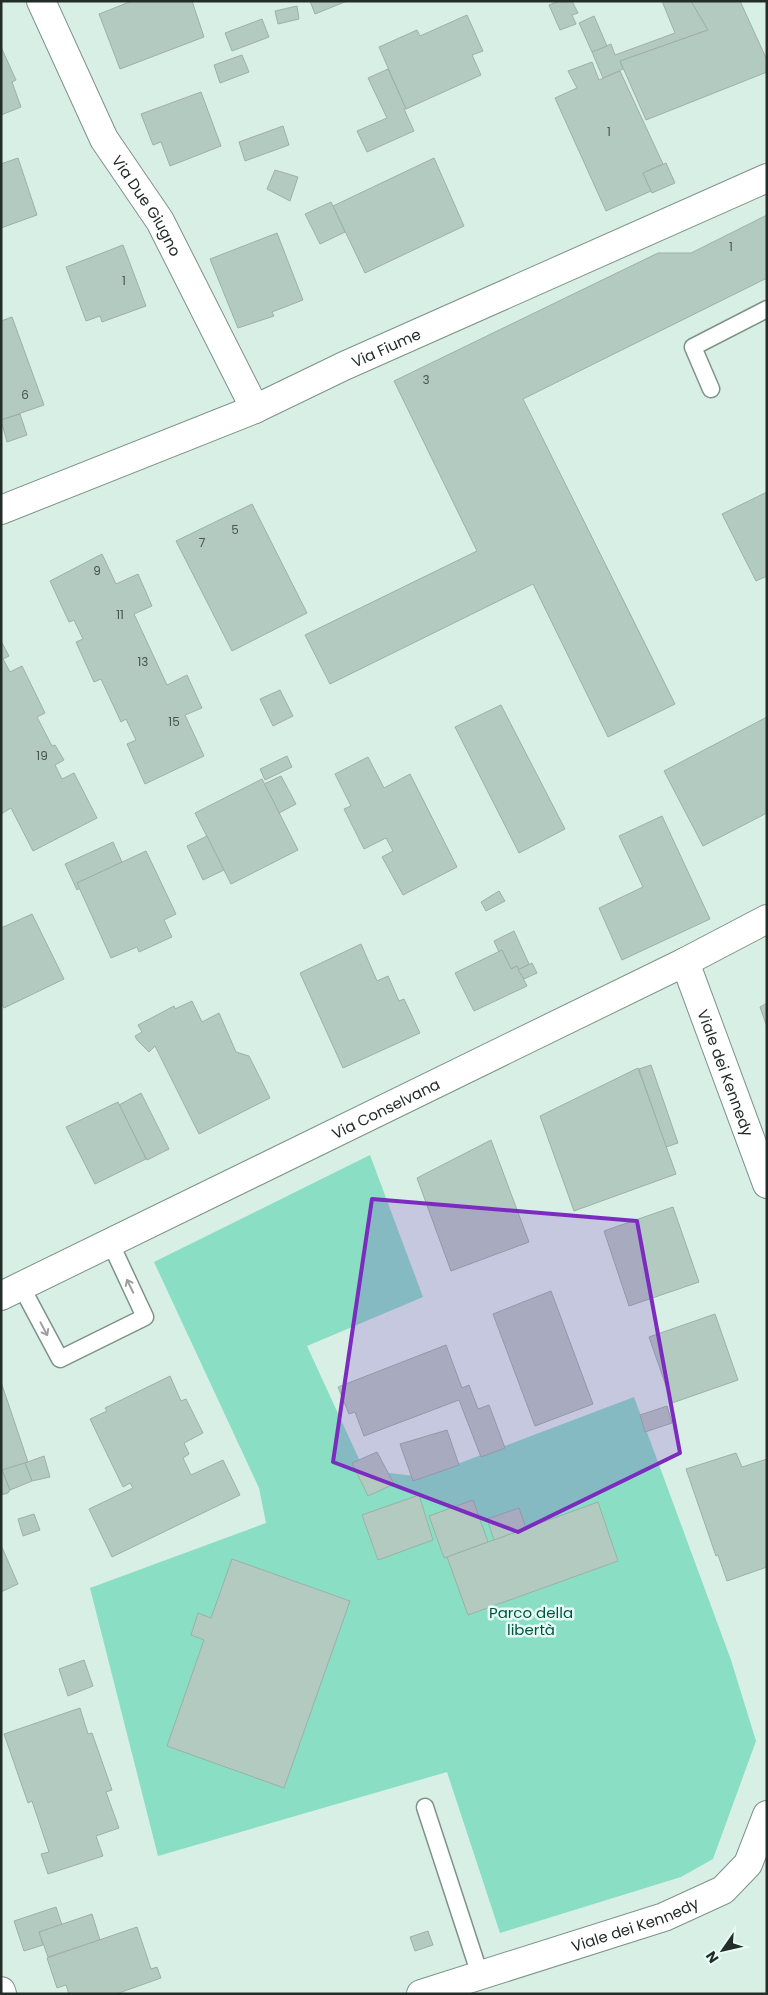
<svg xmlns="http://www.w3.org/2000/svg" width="768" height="1995" font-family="Poppins,sans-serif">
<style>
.green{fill:#89dec3}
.building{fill:#b3cac1;stroke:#9bb1a9}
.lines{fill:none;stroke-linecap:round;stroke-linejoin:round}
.lane-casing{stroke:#7d928b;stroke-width:19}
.street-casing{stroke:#7d928b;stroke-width:30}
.secondary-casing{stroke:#7d928b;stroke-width:30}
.lane{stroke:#fff;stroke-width:16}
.street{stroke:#fff;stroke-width:28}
.secondary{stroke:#fff;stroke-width:28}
.oneway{stroke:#9ca09e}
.marked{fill:#7b2cbf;fill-opacity:0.2;stroke:#7b2cbf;stroke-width:4;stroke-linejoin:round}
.labels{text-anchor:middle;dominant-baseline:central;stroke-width:5;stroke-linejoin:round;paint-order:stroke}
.number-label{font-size:12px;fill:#47544e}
.street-label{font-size:15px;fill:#232c28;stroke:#e5fcf4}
.park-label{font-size:15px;fill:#005441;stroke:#e5fcf4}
</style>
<rect width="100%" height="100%" fill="#d8efe6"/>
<path class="green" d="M370,1155l53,142 -116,49 57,124 59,7 211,-80 97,263 25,81 -43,118 -32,18 -181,56 -53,-161 -289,84 -68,-268 176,-65 -7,-35 -105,-226z"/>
<g class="building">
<path d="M132,1h60l12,36 -84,32 -21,-55z"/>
<path d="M310,1h37l-32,13z"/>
<path d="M559,1h13l6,12 -6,2 4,9 -16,6 -11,-25z"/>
<path d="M662,1h29l17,29 -88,31 3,8 -20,9 -11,-26 19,-8 4,11 60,-22z"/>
<path d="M691,1h49l27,59v12l-121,48 -26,-59 88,-31z"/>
<path d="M297,6l2,13 -21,5 -3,-13z"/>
<path d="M467,15l16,36 -11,4 9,20 -75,34 -27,-62 38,-17 3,6z"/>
<path d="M594,16l13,30 -15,6 -13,-29z"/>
<path d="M262,19l7,18 -37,14 -7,-18z"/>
<path d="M1,47l15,33 -4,2 9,25 -20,8z"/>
<path d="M242,55l7,17 -29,11 -6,-18z"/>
<path d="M592,62l7,18 21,-9 43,93 -20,9 8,18 -45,20 -51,-113 22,-10 -9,-17z"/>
<path d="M388,69l18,40h-2l10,22 -47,21 -10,-21 30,-13 -19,-40z"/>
<path d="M201,92l20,54 -51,20 -9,-24 -8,3 -12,-31z"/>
<path d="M283,126l6,19 -44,16 -6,-19z"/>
<path d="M18,158l19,57 -36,13v-64z"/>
<path d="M434,158l30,68 -99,47 -32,-67z"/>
<path d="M666,163l9,20 -23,10 -9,-20z"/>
<path d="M275,170l23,7 -8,24 -23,-12z"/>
<path d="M331,202l14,30 -25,12 -15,-30z"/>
<path d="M767,215v63l-244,121 152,305 -67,33 -75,-153 -203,100 -25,-49 172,-84 -83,-170 264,-128h33z"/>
<path d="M277,233l26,67 -31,12 2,4 -36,12 -28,-69z"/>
<path d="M123,245l23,61 -44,16 -2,-6 -14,5 -20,-54z"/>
<path d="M12,317l32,88 -43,15v-99z"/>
<path d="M20,414l7,21 -20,7 -6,-22z"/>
<path d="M767,492v84l-11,5 -34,-67z"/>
<path d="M252,504l55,109 -75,38 -56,-110z"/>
<path d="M102,554l14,30 22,-10 14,32 -18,8 33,71 20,-10 15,33 -17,7 19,41 -59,28 -18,-40 9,-4 -10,-21 -5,3 -20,-43 -7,3 -18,-40 7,-3 -9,-19 -5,2 -19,-41z"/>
<path d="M1,641l8,15 -6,3 7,13 12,-6 23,47 -8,4 15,29 3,-1 9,15 -9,5 7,14 12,-6 23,45 -64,33 -22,-43 -10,6z"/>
<path d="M280,690l13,26 -20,10 -13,-27z"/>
<path d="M501,705l64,124 -46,24 -64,-126z"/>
<path d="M767,717v96l-64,33 -39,-75z"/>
<path d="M287,756l5,11 -27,13 -5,-11z"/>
<path d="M368,757l16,31 26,-14 47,93 -54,28 -21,-38 11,-6 -7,-13 -22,11 -20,-40 7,-3 -16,-32z"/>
<path d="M281,776l15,28 -17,9 -15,-29z"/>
<path d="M262,779l36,71 -67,34 -36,-71z"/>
<path d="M662,816l48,103 -88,41 -23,-52 44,-21 -24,-51z"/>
<path d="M207,836l17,34 -21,10 -16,-34z"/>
<path d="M113,842l9,20 -45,21 3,5 -3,2 -12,-26z"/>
<path d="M146,851l30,63 -12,6 8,17 -33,15 -2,-5 -26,11 -34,-75z"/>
<path d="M499,891l6,10 -19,10 -5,-9z"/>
<path d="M32,914l32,65 -60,29 -3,-6v-74z"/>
<path d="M514,931l15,33 -11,6 -1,-4 -6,3 -9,-19 -3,2 -5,-11z"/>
<path d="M361,944l16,37 11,-5 11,25 5,-2 16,34 -77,35 -43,-95z"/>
<path d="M502,950l9,19 6,-3 10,20 -53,25 -19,-38z"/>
<path d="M532,963l5,10 -13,6 -6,-9z"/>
<path d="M192,1001l10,21 17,-9 17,39 13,4 21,42 -71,36 -44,-88 -6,6 -12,-12 -2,-4 7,-4 -4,-7 36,-19 1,3z"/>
<path d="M767,1003v24l-7,-20z"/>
<path d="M651,1065l27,78 -12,4 -27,-78z"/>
<path d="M638,1068l38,106 -102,37 -34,-95z"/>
<path d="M141,1093l28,56 -22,11 -28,-55z"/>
<path d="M118,1102l28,57 -51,25 -29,-57z"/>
<path d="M491,1140l38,102 -78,29 -34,-93z"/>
<path d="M673,1207l26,75 -70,24 -25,-75z"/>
<path d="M551,1291l42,113 -58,22 -42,-112z"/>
<path d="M715,1314l23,66 -66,23 -23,-66z"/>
<path d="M446,1345l16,43 7,-3 9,24 11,-4 16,43 -24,9 -22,-57 -95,36 -9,-24 -6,2 -11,-27z"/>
<path d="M170,1376l11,25 5,-2 17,34 -19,10 5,11 -6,4 8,17 32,-15 17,35 -128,62 -23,-48 44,-21 -3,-5 -7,4 -33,-68 17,-8 -2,-3z"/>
<path d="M1,1382l27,80 -26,8 -1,-2z"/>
<path d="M667,1406l5,17 -27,9 -5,-17z"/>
<path d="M447,1430l12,35 -46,16 -13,-37z"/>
<path d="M377,1452l17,32 -26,12 -16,-33z"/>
<path d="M736,1453l6,14 25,-8v108l-40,14 -9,-26 -2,1 -30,-87z"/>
<path d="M44,1456l6,21 -18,4 -7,-18z"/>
<path d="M25,1463l7,18 -22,9 -8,-20z"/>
<path d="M1,1468l9,22 -2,3 -7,2z"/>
<path d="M419,1495l14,45 -55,20 -16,-45z"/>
<path d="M473,1500l15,42 -44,16 -15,-42z"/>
<path d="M598,1502l20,59 -150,54 -21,-58z"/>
<path d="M519,1508l7,20 -32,12 -7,-21z"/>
<path d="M34,1514l6,16 -17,6 -5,-17z"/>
<path d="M1,1545l17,39 -17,8z"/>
<path d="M232,1559l118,42 -66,187 -117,-42 37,-106 -13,-5 7,-22 13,5z"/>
<path d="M84,1660l9,26 -25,10 -9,-27z"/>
<path d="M80,1708l8,26 4,-1 20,57 -6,2 13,36 -23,8 7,20 -55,18 -7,-20 8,-2 -17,-51 -4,2 -24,-69z"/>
<path d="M56,1907l6,18 -23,7 4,13 -19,6 -10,-30z"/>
<path d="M92,1914l8,26 -52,17 -9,-25z"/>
<path d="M137,1927l14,42 6,-2 4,11 -45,16h-47l-3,-9 -9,3 -10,-30z"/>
<path d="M428,1931l5,14 -18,6 -5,-14z"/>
</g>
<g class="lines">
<defs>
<g id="lane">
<path d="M711,389l-18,-42 74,-38"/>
<path d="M21,1286l39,73 85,-42 -35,-75"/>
<path d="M425,1807l55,168"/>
</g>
<g id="street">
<path id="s1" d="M41,1l63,138 56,82 95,188"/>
<path id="s2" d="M1,510l254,-101 89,-43 423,-188"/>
<path id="s3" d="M685,962l82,222"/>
<path d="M1,1991l1,3"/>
<path id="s4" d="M421,1994l243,-77 59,-27 25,-26 19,-49"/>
</g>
<g id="secondary">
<path id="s5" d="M1,1296l684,-334 82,-43"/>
</g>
</defs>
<use href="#lane" class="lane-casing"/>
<use href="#street" class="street-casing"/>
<use href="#secondary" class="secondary-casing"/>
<use href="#lane" class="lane"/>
<use href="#street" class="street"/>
<use href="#secondary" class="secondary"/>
</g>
<defs><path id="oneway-shaft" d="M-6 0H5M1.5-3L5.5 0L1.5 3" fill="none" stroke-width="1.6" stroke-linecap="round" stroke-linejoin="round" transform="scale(1.25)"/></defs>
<g class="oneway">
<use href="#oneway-shaft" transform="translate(130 1286) rotate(-116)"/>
<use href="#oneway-shaft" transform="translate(44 1329) rotate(62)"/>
</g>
<path class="marked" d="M372,1199l265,22 43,232 -162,79 -185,-70z"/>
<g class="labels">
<g class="number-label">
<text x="609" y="131">1</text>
<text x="731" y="246">1</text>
<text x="124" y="280">1</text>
<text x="426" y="379">3</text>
<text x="25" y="394">6</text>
<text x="235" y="529">5</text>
<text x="202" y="542">7</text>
<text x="97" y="570">9</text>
<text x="120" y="614">11</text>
<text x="143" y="661">13</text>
<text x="174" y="721">15</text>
<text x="42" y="755">19</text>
</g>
<g class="street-label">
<text stroke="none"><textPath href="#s1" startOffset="231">Via Due Giugno</textPath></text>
<text stroke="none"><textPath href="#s2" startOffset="418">Via Fiume</textPath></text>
<text stroke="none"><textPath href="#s3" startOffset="118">Viale dei Kennedy</textPath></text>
<text stroke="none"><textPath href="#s5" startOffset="428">Via Conselvana</textPath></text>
<text stroke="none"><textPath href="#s4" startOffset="225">Viale dei Kennedy</textPath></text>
</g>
<g class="park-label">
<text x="531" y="1612">Parco della<tspan x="531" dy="17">libertà</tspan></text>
</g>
</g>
<rect width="768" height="1995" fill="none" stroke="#232c28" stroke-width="5"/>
<g transform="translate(723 1950) rotate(236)" stroke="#e5fcf4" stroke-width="4" paint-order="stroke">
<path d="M0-4L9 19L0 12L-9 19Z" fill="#232c28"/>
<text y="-8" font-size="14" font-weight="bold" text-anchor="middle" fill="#232c28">N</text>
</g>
</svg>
